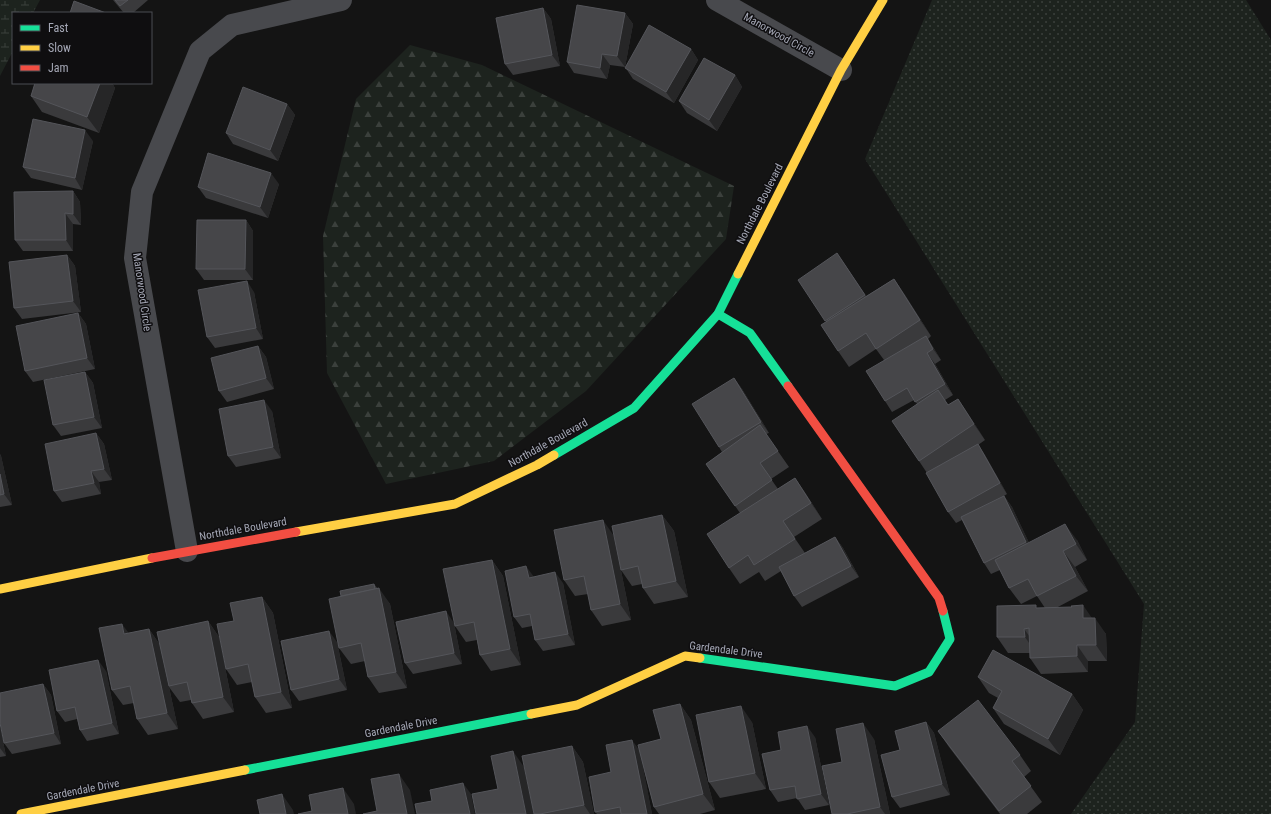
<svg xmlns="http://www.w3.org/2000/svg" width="1271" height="814" font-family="'Roboto Condensed',sans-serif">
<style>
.grass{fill:url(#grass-dots)}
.forest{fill:url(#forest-firs)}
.wetland{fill:url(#wetland-marsh)}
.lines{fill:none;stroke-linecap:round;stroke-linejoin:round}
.street{stroke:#48494d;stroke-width:22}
.fast{stroke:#16e098;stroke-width:9}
.slow{stroke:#ffcf43;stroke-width:9}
.jam{stroke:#f24e42;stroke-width:9}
.wall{fill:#3a3a3c}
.shaded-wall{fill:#262627}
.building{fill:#464649;stroke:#54555a}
.labels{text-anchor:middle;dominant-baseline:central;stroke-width:3;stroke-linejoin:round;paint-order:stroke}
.street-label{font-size:11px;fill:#a5a8b6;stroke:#0f0e10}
</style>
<defs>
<pattern id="grass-dots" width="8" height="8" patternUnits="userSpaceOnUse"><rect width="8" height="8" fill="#1d231e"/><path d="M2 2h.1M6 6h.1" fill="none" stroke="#3b403c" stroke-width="1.8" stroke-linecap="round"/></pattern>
<pattern id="forest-firs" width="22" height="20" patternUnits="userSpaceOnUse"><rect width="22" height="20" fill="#1d231e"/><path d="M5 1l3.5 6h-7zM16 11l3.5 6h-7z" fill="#3b403c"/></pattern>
<pattern id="wetland-marsh" width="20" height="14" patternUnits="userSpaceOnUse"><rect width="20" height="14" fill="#1d231e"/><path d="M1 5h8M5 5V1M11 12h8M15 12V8" fill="none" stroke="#3b403c"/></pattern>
</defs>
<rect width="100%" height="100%" fill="#141414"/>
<path class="grass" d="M932,0h314l25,40v774h-200l64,-92 9,-118 -279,-445z"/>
<path class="forest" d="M410,45l72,20 252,121 -8,53 -140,152 -92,70 -108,23 -59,-111 -4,-137 33,-137z"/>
<path class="wetland" d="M0,0h40l-7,13h-20v38l-13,25z"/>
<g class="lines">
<g class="street">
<path d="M717,0l124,70"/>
<path d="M187,551l-52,-293 7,-66 58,-141 32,-26 109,-25"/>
</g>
<g class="fast">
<path d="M718,314l32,19 38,53"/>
<path d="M554,455l80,-47 84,-94 20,-40"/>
<path d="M700,658l195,28 34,-14 21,-33 -7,-28"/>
<path d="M245,770l286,-56"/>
</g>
<g class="slow">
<path d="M738,274l103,-204 42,-70"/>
<path d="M296,532l159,-28 82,-39 17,-10"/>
<path d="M0,589l152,-31"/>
<path d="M531,714l46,-9 108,-49 15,2"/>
<path d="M21,814l224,-44"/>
</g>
<g class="jam">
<path d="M788,386l151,212 4,13"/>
<path d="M152,558l144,-26"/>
</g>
</g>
<g class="wall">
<path d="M113,0h35l-15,13h-9z"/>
<path d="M543,8l8,11 9,47 -47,9 -8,-11z"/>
<path d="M625,13l8,11 -8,43 66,-18 7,11 -24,43 -41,-24 -8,-12 -15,-2 -3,14 -33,-6 -7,-11z"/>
<path d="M735,75l7,12 -25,44 -30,-18 -8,-12z"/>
<path d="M35,83h77l3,5 -16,45 -57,-21 -11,-16z"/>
<path d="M287,104l8,11 -17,46 -45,-17 -7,-11z"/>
<path d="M93,141l-11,49 -51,-12 -8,-11z"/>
<path d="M279,184l-11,34 -62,-20 -8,-11z"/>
<path d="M73,191l7,11 1,23 -8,-1v27h-50l-8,-11z"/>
<path d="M246,220l7,11v49h-49l-8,-11z"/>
<path d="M837,253l29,43 28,-17 11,16 26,41 -3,3 5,8 8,13 -6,4 18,31 -8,5 3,5 10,-6 27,41 -7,5 7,10 22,39 -3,2 8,11 17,36 48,-3 10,20 -12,7 13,24 -32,17 36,10 14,16 1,27h-19v11l-47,2 -11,-16v-5h-22l-11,-16 41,-29h7l-8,-12 -16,8 -12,-16 -9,-18 -9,4 -7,-11 -22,-43 -6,3 -8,-11 -21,-39 -8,-12 -2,-57 -3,-4 -22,12 -7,-11 -1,-41 -8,-11 -27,18 -11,-16 -12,-29z"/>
<path d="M67,255l8,11 6,46 -59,7 -8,-11z"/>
<path d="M254,292l9,47 -48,9 -8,-11z"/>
<path d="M78,313l8,11 9,45 -62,13 -8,-11z"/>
<path d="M258,346l8,11 8,32 -47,13 -8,-11z"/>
<path d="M85,372l8,11 9,45 -41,8 -8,-11z"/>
<path d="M734,378l8,11 27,44 -3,1 23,33 -18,12 7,10 17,-11 11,16 16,25 -28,18 11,16 30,-16 8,11 16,29 -57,30 -8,-11 -13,-25 -16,10 -6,-9 -19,12 -11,-16 11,-55 -34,-49 16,-12 -3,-5z"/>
<path d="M272,411l9,47 -45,9 -8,-11z"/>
<path d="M96,433l8,11 8,36 -13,2 2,12 -39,8 -8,-11z"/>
<path d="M0,454l1,2 11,49 -12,2z"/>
<path d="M662,515l12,16 14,66 -34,7 -11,-16 -1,-4 -10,2 -11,-16z"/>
<path d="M614,536l17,84 -29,6 -11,-16 -3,-16 -13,2 -11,-16z"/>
<path d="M492,560l11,16 18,89 -30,6 -11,-16 -3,-15 -11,2 -11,-16z"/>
<path d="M534,577l29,6 12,62 -32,6 -8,-11 -3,-14 -10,2 -8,-11z"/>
<path d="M374,584l16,20 17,84 -28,5 -11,-16 -3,-16 -14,3 -12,-16 2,-52z"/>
<path d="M262,597l11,16 19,95 -26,5 -11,-16 -3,-15 -15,3 -11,-16z"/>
<path d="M208,621l11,16 15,75 -31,7 -11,-16 -1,-3 -11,2 -11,-15 9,42 -30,6 -11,-16 -3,-16 -11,2 -11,-15 17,-57 20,-4 11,16z"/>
<path d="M454,623l8,41 -49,10 -8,-11z"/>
<path d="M337,642l10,48 -48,11 -8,-11z"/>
<path d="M106,671l13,63 -32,7 -7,-11 -3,-11 -12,3 -8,-11z"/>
<path d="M978,677l94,17 11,16 -23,45 -56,-31 -11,-16 5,-10 -9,-5z"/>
<path d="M43,684l8,11 10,49 -49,10 -8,-11z"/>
<path d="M680,704l11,16 24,90 -15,4h-41l-5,-7 -13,-48 11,55h-55l-2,-2 16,-40 28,-22 22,-11z"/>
<path d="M752,722l14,67 -46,9 -11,-16z"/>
<path d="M926,722l8,11 16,62 -50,13 -8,-11 8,-47z"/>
<path d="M0,727l6,29 -6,1z"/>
<path d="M938,731l82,24 11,16 -7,6 18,25 -15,12h-27l-51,-67z"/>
<path d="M815,737l14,68 -24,5 -8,-12 -19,4 -8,-12 11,-40z"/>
<path d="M874,739l16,75h-58l10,-52z"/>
<path d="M572,746l11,16 11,52h-60z"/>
</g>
<g class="shaded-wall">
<path d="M543,8l8,11 9,47 -8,-11z"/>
<path d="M625,13l8,11 -8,43 -8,-11z"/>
<path d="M691,49l7,11 -24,43 -8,-11z"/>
<path d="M602,54l8,11 -3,14 -7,-11z"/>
<path d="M735,75l7,12 -25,44 -8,-11z"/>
<path d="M100,83h12l3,5 -16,45 -12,-16z"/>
<path d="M287,104l8,11 -17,46 -8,-11z"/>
<path d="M85,130l8,11 -11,49 -7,-12z"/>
<path d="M271,173l8,11 -11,34 -8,-11z"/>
<path d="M73,191l7,11 1,23 -8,-11z"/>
<path d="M65,213l8,11v27l-7,-11z"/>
<path d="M246,220l7,11v49l-8,-11z"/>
<path d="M67,255l8,11 6,46 -8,-11z"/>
<path d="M894,279l11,16 26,41 -11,-16z"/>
<path d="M247,281l7,11 9,47 -7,-11z"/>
<path d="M78,313l8,11 9,45 -8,-11z"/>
<path d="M926,336l7,11 8,13 -8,-11z"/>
<path d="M258,346l8,11 8,32 -8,-11z"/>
<path d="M927,353l8,11 18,31 -8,-11z"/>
<path d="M85,372l8,11 9,45 -8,-11z"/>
<path d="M734,378l8,11 27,44 -8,-11z"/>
<path d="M958,399l11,16 16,25 -11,-16z"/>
<path d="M264,400l8,11 9,47 -8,-11z"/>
<path d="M96,433l8,11 8,36 -8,-11z"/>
<path d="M978,444l7,11 22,39 -7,-11z"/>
<path d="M0,454l1,2 11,49 -8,-11 -4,-20z"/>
<path d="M91,471l8,11 2,12 -7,-11z"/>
<path d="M795,478l11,16 16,25 -11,-16z"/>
<path d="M1004,496l8,11 22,46 -8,-11z"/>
<path d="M662,515l12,16 14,66 -12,-16z"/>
<path d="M603,520l11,16 17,84 -11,-16z"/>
<path d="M1065,524l12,16 10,20 -11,-16z"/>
<path d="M835,537l8,11 16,29 -8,-11z"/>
<path d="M1063,551l12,16 13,24 -12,-15z"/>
<path d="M492,560l11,16 18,89 -11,-16z"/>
<path d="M526,566l8,11 -5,1z"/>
<path d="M555,572l8,11 12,62 -7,-11z"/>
<path d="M379,588l11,16 17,84 -11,-16z"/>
<path d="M262,597l11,16 19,95 -11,-16z"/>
<path d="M1083,605l11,16 -11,-3z"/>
<path d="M446,611l8,12 8,41 -8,-11z"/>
<path d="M1095,618l11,16 1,27 -11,-16z"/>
<path d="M208,621l11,16 15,75 -11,-15z"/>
<path d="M122,624l12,16 -10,-6z"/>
<path d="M149,629l11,16 18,84 -11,-16z"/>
<path d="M1024,629l12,16v8l-11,-16z"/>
<path d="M329,631l8,11 10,48 -8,-11z"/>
<path d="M1077,645l11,16v11l-11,-16z"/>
<path d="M98,660l8,11 13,63 -7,-11z"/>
<path d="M43,684l8,11 10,49 -7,-11z"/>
<path d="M1072,694l11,16 -23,45 -12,-16z"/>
<path d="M680,704l11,16 24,90 -12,-16z"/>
<path d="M741,706l11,16 14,67 -11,-16z"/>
<path d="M926,722l8,11 16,62 -8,-11z"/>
<path d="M863,723l11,16 16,75h-5l-5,-7z"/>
<path d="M807,726l8,11 14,68 -8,-11z"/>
<path d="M0,727l6,29 -6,-8z"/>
<path d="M632,740l8,11 12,63h-5z"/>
<path d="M572,746l11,16 11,52h-4l-6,-9z"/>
<path d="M513,751l11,16 10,47h-8z"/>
<path d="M399,774l11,16 5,24h-8z"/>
<path d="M463,783l8,11 4,20h-5z"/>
<path d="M343,788l11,16 2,10h-8z"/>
<path d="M282,794l11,16 1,4h-8z"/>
</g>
<g class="building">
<path d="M115,0h13l-8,6z"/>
<path d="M74,1l32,12h-36z"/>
<path d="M577,5l48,8 -8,43 -15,-2 -2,14 -33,-6z"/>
<path d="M543,8l9,47 -47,9 -9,-46z"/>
<path d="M649,25l42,24 -25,43 -41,-24z"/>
<path d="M704,58l31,17 -26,45 -30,-19z"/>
<path d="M35,83h65l-13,34 -56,-21z"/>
<path d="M243,87l44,17 -17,46 -44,-17z"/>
<path d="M33,119l52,11 -10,48 -52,-11z"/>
<path d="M208,153l63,20 -11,34 -62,-20z"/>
<path d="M73,191v23l-8,-1 1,27h-51l-1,-48z"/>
<path d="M197,220h49l-1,49h-49z"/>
<path d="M837,253l28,42 -40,26 -27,-41z"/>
<path d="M67,255l6,46 -59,7 -5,-46z"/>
<path d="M894,279l26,41 -44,29 -10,-16 -28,18 -17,-26z"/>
<path d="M247,281l9,47 -49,9 -9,-47z"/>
<path d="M78,313l9,45 -62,13 -9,-45z"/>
<path d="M926,336l7,13 -6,4 18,31 -30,18 -8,-14 -22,13 -19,-30z"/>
<path d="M258,346l8,32 -47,13 -8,-33z"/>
<path d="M85,372l9,45 -41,8 -9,-45z"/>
<path d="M734,378l27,44 -42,25 -27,-43z"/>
<path d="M938,390l10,15 10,-6 16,25 -55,37 -27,-40z"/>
<path d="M264,400l9,47 -45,9 -9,-47z"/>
<path d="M760,425l18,26 -18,12 12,17 -37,26 -29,-42z"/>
<path d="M96,433l8,36 -13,2 3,12 -40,8 -9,-47z"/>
<path d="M978,444l22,39 -52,29 -22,-39z"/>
<path d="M0,474l4,20 -4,1z"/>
<path d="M795,478l16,25 -28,18 12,18 -41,26 -6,-10 -19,13 -22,-34z"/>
<path d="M1004,496l22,46 -42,21 -23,-46z"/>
<path d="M662,515l14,66 -33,7 -5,-22 -17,4 -9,-44z"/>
<path d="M603,520l17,84 -29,6 -7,-34 -20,4 -10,-50z"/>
<path d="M1065,524l11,20 -13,7 13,25 -39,20 -9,-17 -19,9 -14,-28z"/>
<path d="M835,537l16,29 -57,30 -15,-29z"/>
<path d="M492,560l18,89 -30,6 -6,-33 -19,4 -12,-57z"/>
<path d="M526,566l3,12 26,-6 13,62 -33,6 -5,-26 -16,3 -9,-46z"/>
<path d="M374,584l1,5 -34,7 -1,-5z"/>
<path d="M379,588l17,84 -28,5 -7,-34 -22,5 -10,-49z"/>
<path d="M262,597l19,95 -26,5 -7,-33 -22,5 -9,-45 17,-3 -4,-18z"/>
<path d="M1036,605v3l36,-1 -1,-1 12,-1v13h12l1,27h-19v11l-47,2 -1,-30 -5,1 1,8h-28v-31z"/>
<path d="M446,611l8,42 -49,10 -9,-41z"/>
<path d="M208,621l15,76 -31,6 -5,-21 -18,4 -12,-54z"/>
<path d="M122,624l2,10 25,-5 18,84 -30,6 -7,-33 -18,4 -13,-62z"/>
<path d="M329,631l10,48 -48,11 -10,-49z"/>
<path d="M993,650l79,44 -24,45 -55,-31 9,-17 -24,-14z"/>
<path d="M98,660l14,63 -32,7 -5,-23 -18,4 -8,-41z"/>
<path d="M43,684l11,49 -50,10 -4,-20v-30z"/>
<path d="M978,700l42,55 -8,6 19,25 -32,25 -61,-80z"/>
<path d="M680,704l23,90 -49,13 -16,-62 23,-6 -8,-29z"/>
<path d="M741,706l14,67 -46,9 -13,-67z"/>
<path d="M926,722l16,62 -50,13 -11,-42 19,-5 -5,-19z"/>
<path d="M863,723l17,84 -33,7h-15l-10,-48 20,-4 -6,-33z"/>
<path d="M807,726l14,68 -24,5 -2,-13 -25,4 -8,-36 19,-4 -3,-18z"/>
<path d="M632,740l15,74h-26l-1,-7 -25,5 -6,-35 22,-5 -5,-27z"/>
<path d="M572,746l12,59 -44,9h-6l-12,-58z"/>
<path d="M513,751l13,63h-50l-4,-20 26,-5 -7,-33z"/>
<path d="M399,774l8,40h-44l14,-3 -6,-32z"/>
<path d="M463,783l7,31h-53l-2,-10 17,-3 -2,-11z"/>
<path d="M343,788l5,26h-50l14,-3 -3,-16z"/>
<path d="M282,794l4,20h-26l-3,-14z"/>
</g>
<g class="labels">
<g class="street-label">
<text transform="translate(779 35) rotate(29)">Manorwood Circle</text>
<text transform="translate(760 204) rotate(-63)">Northdale Boulevard</text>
<text transform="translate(142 292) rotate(82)">Manorwood Circle</text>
<text transform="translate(548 443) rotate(-29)">Northdale Boulevard</text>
<text transform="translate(243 529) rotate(-10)">Northdale Boulevard</text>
<text transform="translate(726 650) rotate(7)">Gardendale Drive</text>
<text transform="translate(401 727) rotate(-11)">Gardendale Drive</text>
<text transform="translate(83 790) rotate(-11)">Gardendale Drive</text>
</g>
</g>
<rect x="12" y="12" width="140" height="72" fill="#0f0e10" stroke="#4b4c52"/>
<rect x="20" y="25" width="20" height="6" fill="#16e098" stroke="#4b4c52"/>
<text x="48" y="32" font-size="12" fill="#a5a8b6">Fast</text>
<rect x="20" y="45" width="20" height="6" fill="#ffcf43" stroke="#4b4c52"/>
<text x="48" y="52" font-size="12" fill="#a5a8b6">Slow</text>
<rect x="20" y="65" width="20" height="6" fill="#f24e42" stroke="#4b4c52"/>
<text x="48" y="72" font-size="12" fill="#a5a8b6">Jam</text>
</svg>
